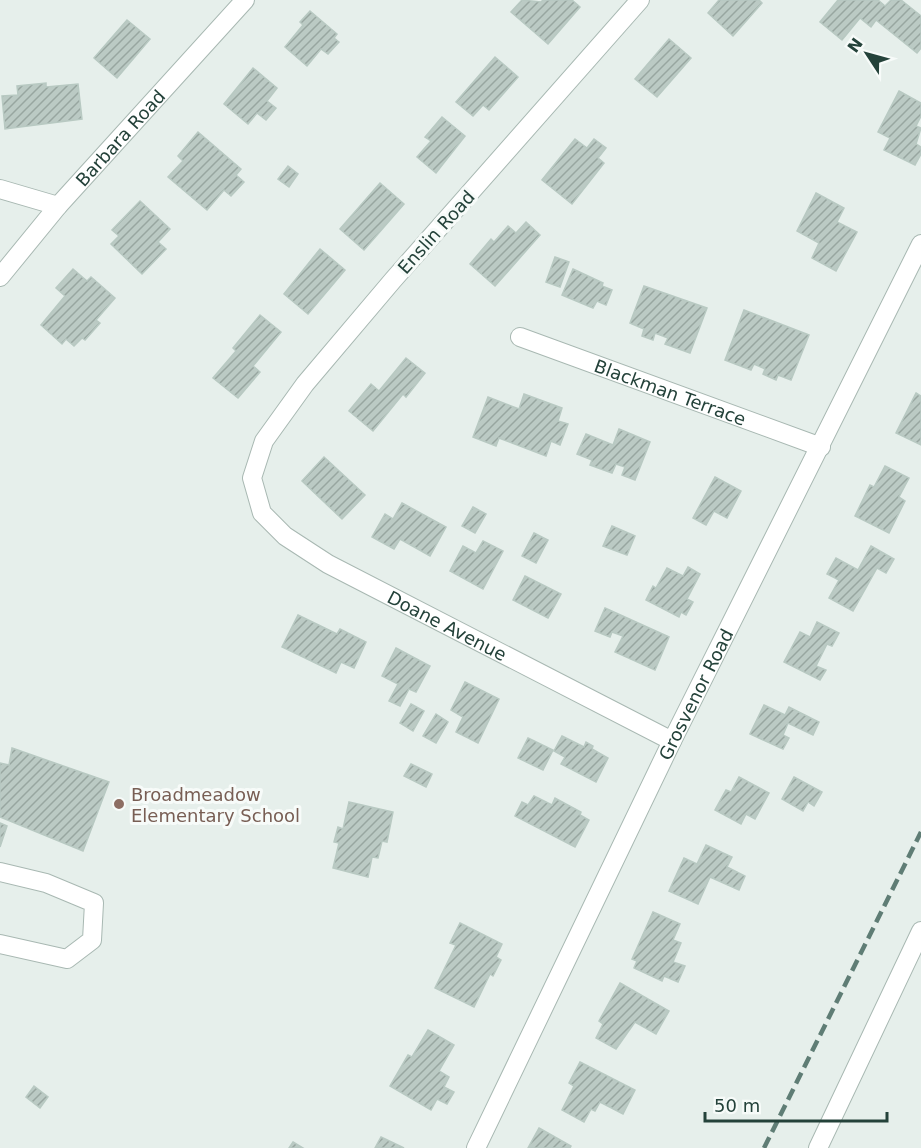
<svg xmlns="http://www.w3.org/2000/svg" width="921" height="1148" font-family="'DejaVu Sans',sans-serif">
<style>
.building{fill:url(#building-hatch);stroke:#b8c9c2;stroke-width:1.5}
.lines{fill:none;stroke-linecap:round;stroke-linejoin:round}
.minor-casing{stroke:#a8b8b2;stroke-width:20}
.minor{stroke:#fff;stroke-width:18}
.rail{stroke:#5f7d75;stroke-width:4.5;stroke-dasharray:12 6;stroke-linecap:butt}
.education-dot{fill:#8d6e63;stroke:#f7fbf9;stroke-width:2}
.labels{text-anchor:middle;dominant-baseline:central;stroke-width:6;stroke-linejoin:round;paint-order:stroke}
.street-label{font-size:18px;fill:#24423a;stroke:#f7fbf9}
.education-label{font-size:18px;fill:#785e54;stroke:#f7fbf9;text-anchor:start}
</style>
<defs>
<pattern id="building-hatch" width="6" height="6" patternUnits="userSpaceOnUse" patternTransform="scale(1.5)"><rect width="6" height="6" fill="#bbcac4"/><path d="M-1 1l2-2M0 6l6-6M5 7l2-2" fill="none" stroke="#98a6a0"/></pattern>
</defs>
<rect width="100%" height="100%" fill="#e6efeb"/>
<g class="building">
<path d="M522,0l19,2 2,-2h29l8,7 -32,37 -37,-32z"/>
<path d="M719,0h40l3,3 -29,33 -25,-23z"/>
<path d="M838,0h40l7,6 6,-6h10l20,16v32l-4,5 -41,-33 -5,7 -11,-9 -18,22 -22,-18z"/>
<path d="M310,11l27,23 -3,4 5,4 -11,12 -7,-5 -14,17 -22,-19 18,-22 -3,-3z"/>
<path d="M127,20l23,19 -33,39 -23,-20z"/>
<path d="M669,39l22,19 -34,39 -22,-18z"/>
<path d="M495,57l23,20 -29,33 -6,-5 -10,11 -17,-14z"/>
<path d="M253,68l24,20 -10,13 9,7 -10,12 -9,-7 -9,11 -24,-20z"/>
<path d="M46,83v4l32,-3 4,35 -77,10 -3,-33 16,-1 -1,-9z"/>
<path d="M899,91l22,12v13l-5,10 5,2 -5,16 5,3v7l-6,11 -31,-15 6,-12 -12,-6z"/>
<path d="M442,117l23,19 -29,37 -19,-16 14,-16 -6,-4z"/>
<path d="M198,132l43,37 -5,6 8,7 -13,14 -7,-6 -17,20 -39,-33 15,-16 -5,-5z"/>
<path d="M575,139l12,9 7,-9 12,9 -8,10 6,5 -32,41 -30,-24z"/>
<path d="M288,166l10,8 -9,13 -11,-8z"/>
<path d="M380,183l24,21 -40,46 -24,-21z"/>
<path d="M816,193l28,15 -7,14 20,10 -21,39 -24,-13 7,-15 -22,-12z"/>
<path d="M140,201l30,28 -12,13 8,7 -24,25 -31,-30 8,-8 -7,-6z"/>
<path d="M526,222l14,13 -45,51 -25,-22 21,-25 3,3 14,-16 8,7z"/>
<path d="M320,249l25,21 -37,44 -24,-20z"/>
<path d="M555,257l14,5 -9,25 -14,-5z"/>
<path d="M73,269l14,12 4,-4 24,21 -19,22 4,3 -15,17 -3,-2 -8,8 -8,-7 -4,5 -21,-19 24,-29 -9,-8z"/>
<path d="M573,269l30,14 -1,3 10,4 -6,15 -9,-4 -4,7 -31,-13z"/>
<path d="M644,286l63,22 -17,45 -25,-9 3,-6 -13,-5 -2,7 -11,-4 2,-7 -14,-6z"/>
<path d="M744,310l65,25 -18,45 -13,-5 -2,5 -13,-6 2,-5 -11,-5 -3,6 -26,-10z"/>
<path d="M260,315l21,17 -28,34 7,6 -22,26 -25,-20 23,-27 -3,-3z"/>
<path d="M406,358l19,15 -19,24 -3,-3 -30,37 -24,-20 22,-27 8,7z"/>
<path d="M916,393l5,3v49l-25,-12z"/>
<path d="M524,394l38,14 -4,13 10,3 -8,21 -9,-4 -5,15 -47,-18 -3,8 -23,-9 15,-40 31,12z"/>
<path d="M619,429l31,13 -15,38 -13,-5 3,-8 -9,-3 -4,9 -22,-8 2,-5 -15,-6 9,-20 27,11z"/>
<path d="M324,457l41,38 -23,24 -40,-38z"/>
<path d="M885,466l24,12 -10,19 6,4 -16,32 -34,-17 15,-31 4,2z"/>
<path d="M715,477l26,14 -14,27 -13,-7 -8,14 -13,-7z"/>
<path d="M402,503l44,24 -16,29 -30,-17 -6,10 -22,-12 13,-23 8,5z"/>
<path d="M473,507l13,7 -11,19 -13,-7z"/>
<path d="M612,526l23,10 -8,19 -24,-9z"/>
<path d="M534,533l14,7 -12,23 -14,-7z"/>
<path d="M483,541l20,10 -20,38 -33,-18 13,-25 13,7z"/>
<path d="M871,546l23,13 -8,14 -9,-5 -24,43 -24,-13 10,-18 -12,-6 9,-16 22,12z"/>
<path d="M688,567l12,7 -13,25 6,3 -7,13 -5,-3 -2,5 -33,-17 7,-14 3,2 11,-20 16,8z"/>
<path d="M525,576l36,18 -13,24 -35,-18z"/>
<path d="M605,608l64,29 -14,33 -40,-18 8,-16 -11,-4 -2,5 -15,-6z"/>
<path d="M298,615l39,19 3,-5 26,13 -12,26 -13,-6 -5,11 -54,-26z"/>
<path d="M817,622l22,11 -7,13 -5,-2 -11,22 10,4 -6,10 -36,-18 16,-30 10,5z"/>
<path d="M396,648l34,18 -14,26 -7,-3 -9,17 -11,-5 9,-17 -16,-8z"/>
<path d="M465,682l34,17 -21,44 -22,-11 7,-15 -12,-7z"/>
<path d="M411,704l13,7 -11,20 -13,-8z"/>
<path d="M764,705l21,10 4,-8 30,15 -6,13 -25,-12 -5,12 6,3 -6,11 -33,-15z"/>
<path d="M436,714l12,8 -12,21 -13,-7z"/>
<path d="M562,736l22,11 2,-5 7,4 -1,3 16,9 -12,24 -35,-18 4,-7 -11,-6z"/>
<path d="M528,738l25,12 -10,20 -25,-12z"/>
<path d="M12,748l97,34 -26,69 -83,-34v-54l9,2z"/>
<path d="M411,764l21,10 -6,13 -22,-11z"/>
<path d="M739,777l30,16 -14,26 -9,-5 -5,10 -26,-14 11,-20 5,2z"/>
<path d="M794,777l28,15 -8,14 -6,-4 -5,9 -21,-12z"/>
<path d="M534,796l18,9 3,-7 26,14 -1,3 9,5 -14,27 -60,-31 7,-14 6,3z"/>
<path d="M349,802l44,10 -6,30 -5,-1 -4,17 -6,-1 -4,20 -35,-9 6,-25 -5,-1 4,-15 5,2z"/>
<path d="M0,823l7,3 -7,21z"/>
<path d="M706,845l26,12 -5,10 18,9 -6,14 -29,-13 -12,27 -29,-13 15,-33 13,6z"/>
<path d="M653,912l27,12 -7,16 8,3 -8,19 12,4 -7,16 -14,-6 -2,5 -28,-13 3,-7 -5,-2z"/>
<path d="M460,923l42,21 -6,13 5,3 -8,16 -3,-2 -16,33 -39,-19 21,-43 -6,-2z"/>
<path d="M620,983l49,28 -13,23 -21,-12 -19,27 -20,-11 7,-14 -4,-3z"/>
<path d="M428,1030l26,15 -15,26 10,6 -5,10 10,5 -7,12 -10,-5 -6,11 -41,-24 18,-31 4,2z"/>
<path d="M580,1062l55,28 -12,24 -23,-12 -5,9 -4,-2 -7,13 -22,-12 12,-24 -5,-3z"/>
<path d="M34,1086l14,11 -8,11 -14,-11z"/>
<path d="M539,1128l32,18 -1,2h-42z"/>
<path d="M381,1137l23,11h-29z"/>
<path d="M293,1142l10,6h-14z"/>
</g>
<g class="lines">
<defs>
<g id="minor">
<path id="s1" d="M640,0l-247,280 -88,104 -41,57 -12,37 10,35 23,23 43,28 344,177"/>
<path d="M0,189l58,17"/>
<path id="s2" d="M0,277l58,-71 187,-206"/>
<path id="s3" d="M520,337l301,110"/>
<path d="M0,872l46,11 48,20 -2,37 -25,19 -67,-15"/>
<path id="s4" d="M476,1148l196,-407 249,-497"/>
<path d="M818,1148l103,-217"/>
</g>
</defs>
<use href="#minor" class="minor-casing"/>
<use href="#minor" class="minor"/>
<path class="rail" d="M764,1148l157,-316"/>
</g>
<circle class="education-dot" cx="119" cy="804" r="6"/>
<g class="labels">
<g class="street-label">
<text stroke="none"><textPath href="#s2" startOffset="184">Barbara Road</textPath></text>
<text transform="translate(436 232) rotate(-48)">Enslin Road</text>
<text stroke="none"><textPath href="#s3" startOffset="160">Blackman Terrace</textPath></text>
<text stroke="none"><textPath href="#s1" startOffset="873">Doane Avenue</textPath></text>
<text stroke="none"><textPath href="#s4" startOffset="504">Grosvenor Road</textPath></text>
</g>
<g class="education-label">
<text x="131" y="794">Broadmeadow<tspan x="131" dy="21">Elementary School</tspan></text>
</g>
</g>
<g transform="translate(867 54) rotate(306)" stroke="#f7fbf9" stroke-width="4.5" paint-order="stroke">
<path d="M0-4.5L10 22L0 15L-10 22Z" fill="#24423a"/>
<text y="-9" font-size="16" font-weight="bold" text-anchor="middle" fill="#24423a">N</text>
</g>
<path d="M705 1112v9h182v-9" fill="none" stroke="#24423a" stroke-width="3"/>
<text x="714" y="1112" font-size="18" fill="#24423a" stroke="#f7fbf9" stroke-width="4.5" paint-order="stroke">50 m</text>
</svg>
